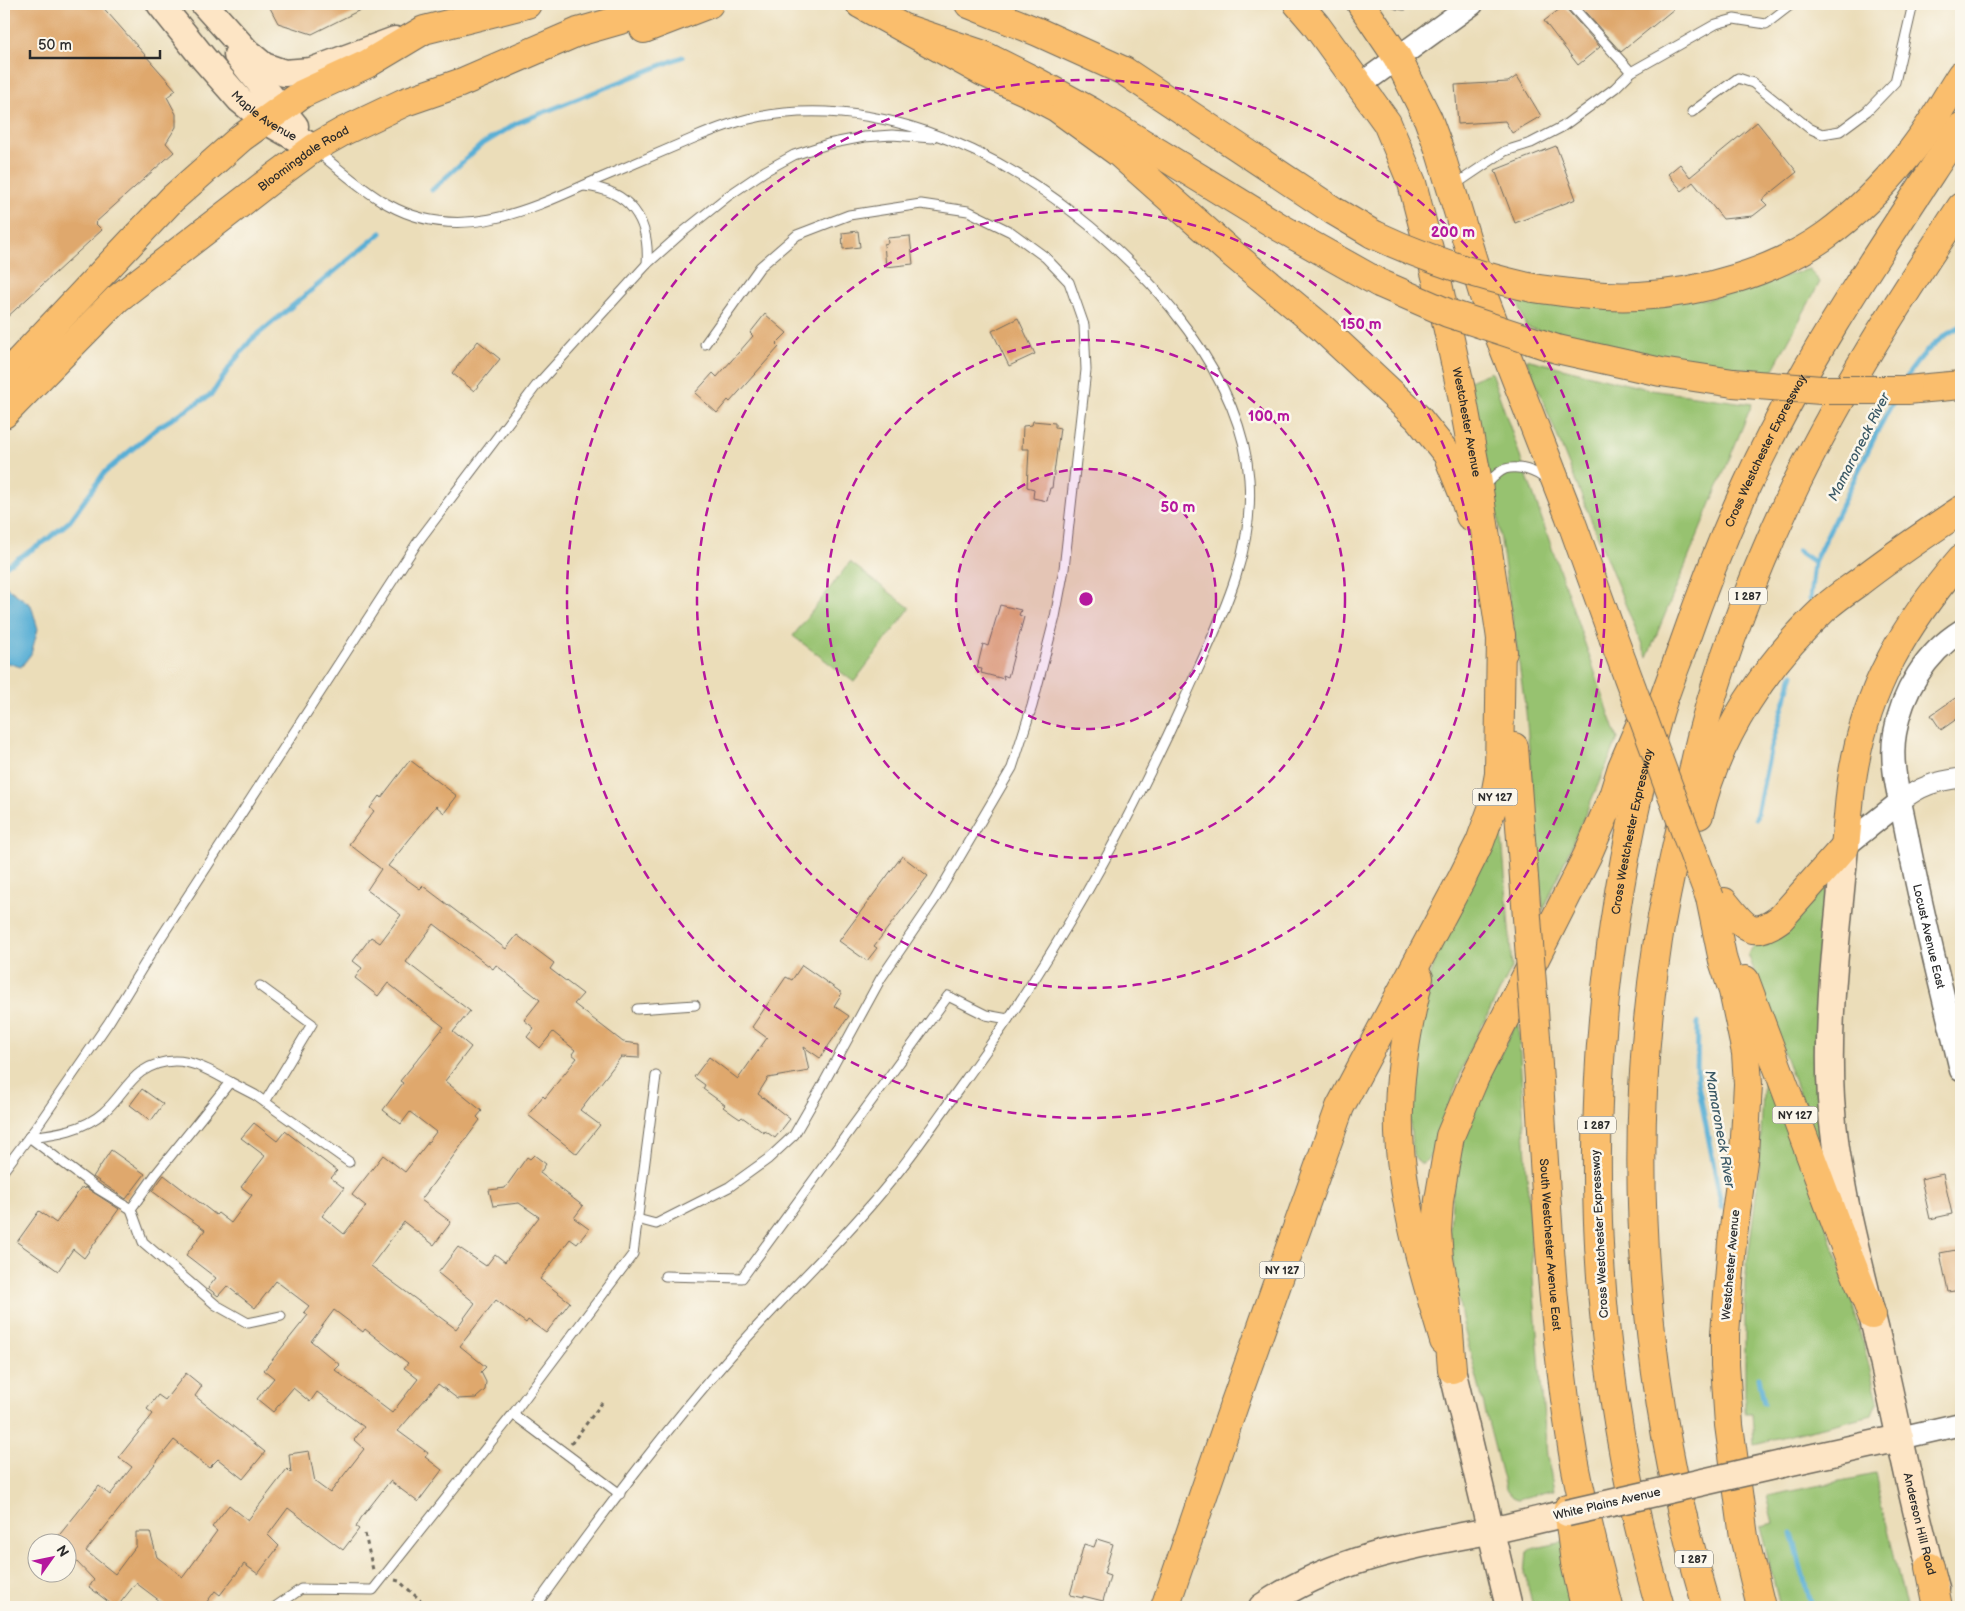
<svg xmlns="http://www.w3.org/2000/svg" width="1965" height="1611" font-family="'Balsamiq Sans',sans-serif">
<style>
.green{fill:#97c26f;stroke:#61764d}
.water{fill:#58afd5;stroke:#426d80}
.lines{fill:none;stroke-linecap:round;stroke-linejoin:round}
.stream{stroke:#58afd5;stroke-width:5}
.building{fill:#dfa86d;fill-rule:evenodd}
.service-casing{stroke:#6e695d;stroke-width:11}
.minor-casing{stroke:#6e695d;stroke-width:21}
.tertiary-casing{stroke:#6e695d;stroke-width:25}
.secondary-casing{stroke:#6e695d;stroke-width:29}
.primary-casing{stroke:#6e695d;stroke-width:30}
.motorway-casing{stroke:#6e695d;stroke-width:30}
.path{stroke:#6e695d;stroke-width:3;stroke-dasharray:4 4;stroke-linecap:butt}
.service{stroke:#fff;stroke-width:9}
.minor{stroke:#fff;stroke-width:19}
.tertiary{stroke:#fff;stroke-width:22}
.secondary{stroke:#fde5c5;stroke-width:26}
.primary{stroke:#fabe6d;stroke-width:28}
.motorway{stroke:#fabe6d;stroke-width:28}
.secondary-bridge-casing{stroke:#6e695d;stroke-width:29;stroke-linecap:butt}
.primary-bridge-casing{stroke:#6e695d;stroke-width:30;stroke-linecap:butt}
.motorway-bridge-casing{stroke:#6e695d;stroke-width:30;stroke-linecap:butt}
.secondary-bridge{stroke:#fde5c5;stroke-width:26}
.primary-bridge{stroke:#fabe6d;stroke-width:28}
.motorway-bridge{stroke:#fabe6d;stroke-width:28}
.ring{fill:none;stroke:#b5179e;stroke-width:2.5;stroke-dasharray:9 6}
.labels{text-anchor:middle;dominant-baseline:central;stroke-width:5;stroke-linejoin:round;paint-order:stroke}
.shield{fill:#fbf7ec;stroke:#696865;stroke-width:1}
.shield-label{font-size:11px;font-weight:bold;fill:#2b2b2b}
.street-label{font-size:12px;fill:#2b2b2b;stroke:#fbf7ec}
.water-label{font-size:14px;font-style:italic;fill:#3b5966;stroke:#fbf7ec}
.centre{fill:#b5179e;stroke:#fbf7ec;stroke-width:2.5}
.ring-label{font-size:15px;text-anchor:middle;font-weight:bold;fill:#b5179e;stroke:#fbf7ec;stroke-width:5;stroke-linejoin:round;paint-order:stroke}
</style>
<rect width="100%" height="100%" fill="#fbf7ec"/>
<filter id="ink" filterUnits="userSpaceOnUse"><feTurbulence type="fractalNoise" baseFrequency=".02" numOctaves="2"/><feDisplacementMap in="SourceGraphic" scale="10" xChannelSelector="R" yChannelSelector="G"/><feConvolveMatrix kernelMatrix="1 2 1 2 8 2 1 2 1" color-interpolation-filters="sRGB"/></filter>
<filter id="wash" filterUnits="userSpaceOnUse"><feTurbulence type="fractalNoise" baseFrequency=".0096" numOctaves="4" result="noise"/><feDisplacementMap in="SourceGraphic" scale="20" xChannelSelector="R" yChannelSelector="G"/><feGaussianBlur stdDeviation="1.12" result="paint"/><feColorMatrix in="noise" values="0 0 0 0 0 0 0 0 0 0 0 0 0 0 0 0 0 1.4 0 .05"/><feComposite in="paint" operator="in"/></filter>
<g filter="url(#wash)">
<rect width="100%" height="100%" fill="#ebddb9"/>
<g class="green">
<path d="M1809,269l11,13 -49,91 -105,-14 -76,-15 -64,-17 -10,-30 192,2z"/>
<path d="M1526,359l125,31 101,14 -105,254z"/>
<path d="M1491,372l127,367 -75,172 -17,-199 -30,-205 -27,-126z"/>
<path d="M850,562l60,46 -56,74 -61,-46z"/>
<path d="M1501,822l11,146 -44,85 -36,101 -8,9 -4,1 -7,-9 -5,-52 18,-114 24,-71z"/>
<path d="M1826,885l-8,201 5,58 -5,2 -70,-192 8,-11 14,-4 19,-9z"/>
<path d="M1518,1021l16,274 13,161 7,34 -36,9 -5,-2 -8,-9 -42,-164 -9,-50 -4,-45 3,-43 8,-39 22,-61z"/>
<path d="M1765,1055l82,229 31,116 -6,15 -118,29 -2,-31h-7v-131l14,-111z"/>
<path d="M1875,1474l31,133h-126l-20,-81 14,-3 -7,-27z"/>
<path d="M1564,1542l13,65h-44l-8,-33 2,-22 4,-3z"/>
</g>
<path class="water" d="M4,582l5,7 22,16 7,24 -7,25 -10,13 -17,-5z"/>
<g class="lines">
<g class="stream">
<path d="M432,190l49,-45 36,-22 165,-66"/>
<path d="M1905,380c14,-24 31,-41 56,-54"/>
<path d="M1798,551l16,11"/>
<path d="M4,567l40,-25 26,-21 34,-48 53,-45 55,-34 19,-29 20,-25 130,-107"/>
<path d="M1810,599l4,-37 66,-136 15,-28"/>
<path d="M1756,818l15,-71 22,-73"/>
<path d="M1698,1023l-1,56 25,129"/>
<path d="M1759,1377l5,26"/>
<path d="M1792,1532l19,75"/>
</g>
</g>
<g id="blocks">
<g class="building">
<path d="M4,4h96l76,86 -9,7 9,17v13l-10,16 8,9 -79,71 7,7 -98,90z"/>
<path d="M268,4h104l-60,30 -34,-11z"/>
<path d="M1578,4h102l-59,48z"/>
<path d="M1564,6l36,41 -22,18 -34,-44z"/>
<path d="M1517,76l24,40 -29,17 -7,-12 -47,3 -3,-39 53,-3z"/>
<path d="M1757,122l40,50 -35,28 5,5 -14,11 -30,3 -30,-37 -11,9 -14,-17 12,-10 10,13z"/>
<path d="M1556,146l20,53 -61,24 -20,-53z"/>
<path d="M858,231l2,16 -17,2 -1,-16z"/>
<path d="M910,236l3,28 -27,3 -2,-23 4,-1 -1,-5z"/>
<path d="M765,314l22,19 -11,11 3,3 -49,55 -2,-2 -11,13 -22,-20 18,-20 4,4 36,-41 -3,-3z"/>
<path d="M1018,318l17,36 -26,12 -17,-35z"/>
<path d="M478,341l22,18 -26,32 -22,-18z"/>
<path d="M1033,421l22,2v4l5,1 -8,60h-2l-3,13 -14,-3 1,-9 -7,-2 2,-38h-7l1,-23 9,-1z"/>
<path d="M1000,605l21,5 -2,5 5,2 -16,60 -5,-2 1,4 -23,-6 1,-4 -5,-1 6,-24 5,2z"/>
<path d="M1961,694v22l-20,14 -10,-15z"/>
<path d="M410,760l47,36 -13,17 -8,-7 -48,60 32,23 3,-3 83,63 11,-14 37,28 -4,6 33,25 -9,10 49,38 16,2v14l-18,-1 -41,53 20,15 -23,29 -49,-39 15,-19 2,2 32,-40 -5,-4 3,-4 -22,-18 -13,16 -13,-11 7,-9 -10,-8 16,-20 -44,-35 -3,4 -59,-45 -28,38 64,49 -17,21 18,15 -26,34 37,30 -5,6 3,3 -59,80 30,22 -17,23 -30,-23 -33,44 85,63 19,-26 -37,-30 20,-26 28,19 9,-12 10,8 34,-45 -20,-14 -26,3 -4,-16 16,-2 22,-31 3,2 4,-4 12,9 -6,9 43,33 -9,12 15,11 -12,15 -7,-5 -30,40 30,23 -24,31 -18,-13 -2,3 -30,-23 -36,46 26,21 -5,5 5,10 -1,8 -9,8 -18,1 -20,-15 -40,47 30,22 -3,4 17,13 -24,32 -28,-21 -29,37 -5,9 3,2 -16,21 -55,-42 -20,27 11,11 -21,28 -14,-10 -24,31 -5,-4 -12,16h-35l-32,-24 -19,24h-2l-26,-20 5,-7 -18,-19 -8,11v-28h-16l47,-58 11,9 22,-28 -13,-10 34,-43 -6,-5 11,-14 7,5 21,-27 16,13 -7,10 70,56 -22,27 -25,-20 -9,9 -35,-28 -88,111 29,23 21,-28v-14h14l7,25 26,20 34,-46 -5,-4 17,-22 19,15 39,-51 4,4 -2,-19 20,-3 6,31 15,11 34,-44 -10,-9 10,-13 -47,-35 -7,10 -17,-14 -20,24 -16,-13 17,-21 -10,-8 44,-55 -4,-3 5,-6 -33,-25 -21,27 -28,-22 -9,10 -10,-8 8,-10 -30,-23 19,-25 -53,-39 12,-16 52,40 2,-2 13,10 21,-28 -11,-8 24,-31 -24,-18 13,-15 23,18 8,-10 52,40 -6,7 13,10 -22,28 22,18 22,-28 -14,-11 31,-40 22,17 31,-40 -26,-20 -9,12 -18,-14 20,-27 -3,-2 44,-54 -56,-44 -10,13 -23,-18 7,-10 -9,-7 18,-24 9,6 21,-28 -34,-25 14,-21 -32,-25 25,-33 -4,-3 9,-12 2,2zM334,1310l29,22 2,-3 43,34 -4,5 14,11 -26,34 -57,-43 5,-5 -29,-24z"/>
<path d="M902,856l26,20 -54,70 3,2 -10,13 -28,-20z"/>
<path d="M802,965l40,28 -8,13 15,10 -29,42 -16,-11 5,24 -41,7 -10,16 32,25 -15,19 -10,-7 -1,2 -22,-16 -2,2 -6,-4 -11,-8 2,-2 -22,-16 2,-4 -11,-8 15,-20 29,22 29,-41 -15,-11 34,-50 6,3z"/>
<path d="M142,1089l21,15 -12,17 -21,-16z"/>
<path d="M111,1150l34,24 -19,25 -33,-22z"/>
<path d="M1943,1174l9,40 -22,5 -9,-40z"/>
<path d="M82,1187l2,2 1,-2 34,22 -35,49 -11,-9 -15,22 -41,-29 22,-31 17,12z"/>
<path d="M1961,1249v41l-13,2 -8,-39z"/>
<path d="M1097,1539l16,5 -9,30 6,2 -7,25 -20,-5v2l-13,-3 14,-51 10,3z"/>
</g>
</g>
</g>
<g filter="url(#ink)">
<use href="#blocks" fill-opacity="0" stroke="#6e695d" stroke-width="1"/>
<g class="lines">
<defs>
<g id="service">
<path d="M1397,4l7,1 3,-1"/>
<path d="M1570,4l61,68"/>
<path d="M1692,112l46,-34 15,5 56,45 13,6 18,-3 27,-20 28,-29 18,-78"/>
<path d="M316,150c20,17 50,43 73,55 71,39 140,5 207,-25 32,-14 65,-28 98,-42 19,-8 39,-16 59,-20 116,-24 233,26 322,96 77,60 167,163 174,265 6,78 -33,149 -64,219 -43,95 -92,189 -148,277 -22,36 -47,70 -71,104 -25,34 -48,69 -75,102 -48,60 -105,112 -156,170 -71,80 -137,169 -200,256"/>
<path d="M584,186c46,4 66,34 63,78"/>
<path d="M1453,186l52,-35 26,-8 31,-16 53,-39 16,-16 85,-48 18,-5 32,5 26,-20"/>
<path d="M1484,487c6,-6 13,-15 21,-18 14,-4 31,2 41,11"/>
<path d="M260,986l52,38 -47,78"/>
<path d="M637,1009l58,-4"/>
<path d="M29,1137l69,52 33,20 25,-35 74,-92 25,13 94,67"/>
<path d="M29,1137c27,-3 55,-7 75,-25 14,-12 23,-30 37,-40 33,-22 60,-7 89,10"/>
<path d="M4,1170l34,-45 71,-103 49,-80 259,-399 119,-157 111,-122 36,-32 45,-36 37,-25 29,-16 34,-11 36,-7 28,-2 40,3"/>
<path d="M131,1209l12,33 73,63 32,18 33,-7"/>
<path d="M637,1219l19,5 73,-37 39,-28 26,-24 27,-47 60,-110 54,-79 77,-131 20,-62 23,-89 9,-48 22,-199 -2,-45 -15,-43 -24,-25 -34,-25 -43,-21 -47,-7 -72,11 -52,20 -37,32 -55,77"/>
<path d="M665,1276l77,2 206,-282 38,19 22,4"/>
<path d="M513,1414l107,80"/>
<path d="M275,1607l26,-18 72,1 140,-176 120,-160 23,-178"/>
</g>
<path id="minor" d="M1900,802c20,-16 36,-21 61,-24"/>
<g id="tertiary">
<path d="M1360,85l112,-81"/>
<path id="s1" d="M1961,631c-35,22 -59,61 -66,102 -6,32 5,65 11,97 15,81 36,160 55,240"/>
<path d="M1845,846l55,-44"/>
<path d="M1900,1438l61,-14"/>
</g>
<g id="secondary">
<path id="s2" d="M160,4l44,55 36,41 26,21 48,27"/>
<path d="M204,4l43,48 17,14 20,7 27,-2 84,-31"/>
<path d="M237,55l58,71"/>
<path id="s3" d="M1845,846c-7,84 -19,168 -14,253 5,83 29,165 48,245 19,81 34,164 57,244"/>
<path d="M1452,1369l57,238"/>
<path d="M1782,1464l118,-26"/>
<path d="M1262,1607c67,-47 148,-62 227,-76 26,-5 52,-12 78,-18"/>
</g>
<g id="primary">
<path d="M860,4l123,68 42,19 32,17 62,45 109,97 94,78 96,90 29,36 15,37 8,25"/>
<path id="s4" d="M1298,4l18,21 71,98 25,60 26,101 23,106 16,87 26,175"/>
<path d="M1361,4l36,53 31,62 11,30 46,151 84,215 44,122"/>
<path d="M644,29l65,-25"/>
<path d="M4,377l168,-178 69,-61 61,-44 65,-30 57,-34 103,-26"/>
<path id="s5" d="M4,414l113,-115 155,-120 42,-31 30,-17 61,-29 55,-19 118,-51 63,-18 23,-10"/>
<path d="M1514,747l10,131"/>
<path d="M1710,898l13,63 10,30 13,62 2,31 -2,36 -2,34 -12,88 -7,92v31l4,60 15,112 17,70"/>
<path d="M1724,902c20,24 27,39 57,16l64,-72"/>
<path d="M1419,978c-10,43 -19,87 -20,132 -3,72 24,161 45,231"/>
<path d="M1745,980l91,244 36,91"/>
<path id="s6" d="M1537,1050c9,135 14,270 36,403 9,52 23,103 36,154"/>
<path d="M1568,1508l7,55 10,44"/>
<path d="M1930,1567l8,40"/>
<path d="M1165,1607l69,-202 106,-298 122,-229 18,-36 13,-36 6,-32 2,-139"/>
</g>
<g id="motorway">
<path d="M969,4l69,28 86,39 210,140 39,23"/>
<path d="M907,29l74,25 54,27 57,31 189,116 98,55"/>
<path d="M1533,288c35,5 71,10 106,8 62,-3 135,-24 186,-60 32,-23 59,-51 84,-82 20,-24 35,-53 52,-79"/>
<path d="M1557,349l104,23 72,11"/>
<path d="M1907,390l54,-5"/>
<path d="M1699,815c18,-79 68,-153 127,-208 10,-9 22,-17 33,-25 33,-26 68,-49 102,-72"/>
<path d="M1845,846c3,-24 4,-49 8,-73 14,-85 52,-149 108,-214"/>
<path d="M1452,1369l-6,-73 -7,-37 -2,-28 2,-31 11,-64 25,-59 112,-221 26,-60 9,-29 25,-58"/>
<path id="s7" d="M1660,1607c-85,-292 -83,-602 -1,-894 7,-23 16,-45 24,-67 19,-55 40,-109 64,-161 58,-127 138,-242 214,-358"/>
<path d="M1707,1607c-64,-213 -83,-446 -49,-667 7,-44 17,-87 27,-131 5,-24 10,-48 16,-72 21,-81 52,-161 87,-236 49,-104 110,-199 173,-294"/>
</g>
</defs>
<use href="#service" class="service-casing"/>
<use href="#minor" class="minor-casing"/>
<use href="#tertiary" class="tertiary-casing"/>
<use href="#secondary" class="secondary-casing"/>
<use href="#primary" class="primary-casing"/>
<use href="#motorway" class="motorway-casing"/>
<g class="path">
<path d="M571,1444l31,-41"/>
<path d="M365,1534l8,36"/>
<path d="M395,1580l4,1 29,26"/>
</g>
<use href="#service" class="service"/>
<use href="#minor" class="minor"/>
<use href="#tertiary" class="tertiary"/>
<use href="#secondary" class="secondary"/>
<use href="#primary" class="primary"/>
<use href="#motorway" class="motorway"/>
<defs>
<path id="secondary-bridge" d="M1567,1513l215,-49"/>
<g id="primary-bridge">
<path d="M1613,637l97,261"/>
<path d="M1524,878l13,172"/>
</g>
<g id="motorway-bridge">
<path d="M1373,234c51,24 105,42 160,54"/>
<path d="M1379,283l69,30 109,36"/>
<path d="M1733,383l88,7h86"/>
</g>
</defs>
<use href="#secondary-bridge" class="secondary-bridge-casing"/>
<use href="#primary-bridge" class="primary-bridge-casing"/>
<use href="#motorway-bridge" class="motorway-bridge-casing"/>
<use href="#secondary-bridge" class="secondary-bridge"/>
<use href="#primary-bridge" class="primary-bridge"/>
<use href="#motorway-bridge" class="motorway-bridge"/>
</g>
</g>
<circle cx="1086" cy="599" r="130" fill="#b5179e" fill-opacity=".12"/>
<g class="ring">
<circle cx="1086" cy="599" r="130"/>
<circle cx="1086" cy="599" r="259"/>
<circle cx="1086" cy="599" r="389"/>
<circle cx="1086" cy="599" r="519"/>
</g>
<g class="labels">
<g class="shield">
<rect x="1729" y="587.5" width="38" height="17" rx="4"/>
<rect x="1472.5" y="788.5" width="45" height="17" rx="4"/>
<rect x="1772.5" y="1106.5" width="45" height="17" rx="4"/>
<rect x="1578" y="1116.5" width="38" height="17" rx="4"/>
<rect x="1259.5" y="1261.5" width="45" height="17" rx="4"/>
<rect x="1675" y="1550.5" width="38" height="17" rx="4"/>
</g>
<g class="shield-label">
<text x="1748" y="596">I 287</text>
<text x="1495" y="797">NY 127</text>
<text x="1795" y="1115">NY 127</text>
<text x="1597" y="1125">I 287</text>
<text x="1282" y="1270">NY 127</text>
<text x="1694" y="1559">I 287</text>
</g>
<g class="street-label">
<text stroke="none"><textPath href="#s2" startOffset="154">Maple Avenue</textPath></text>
<text stroke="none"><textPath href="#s5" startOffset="395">Bloomingdale Road</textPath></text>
<text stroke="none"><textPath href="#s4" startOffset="459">Westchester Avenue</textPath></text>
<text stroke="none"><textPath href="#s7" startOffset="1189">Cross Westchester Expressway</textPath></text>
<text stroke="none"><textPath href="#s7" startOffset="784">Cross Westchester Expressway</textPath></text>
<text stroke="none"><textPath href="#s1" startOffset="332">Locust Avenue East</textPath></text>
<text transform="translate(1600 1234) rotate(-93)">Cross Westchester Expressway</text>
<text stroke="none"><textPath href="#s6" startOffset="195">South Westchester Avenue East</textPath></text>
<text transform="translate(1731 1265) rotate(-85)">Westchester Avenue</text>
<text transform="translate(1607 1504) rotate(-13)">White Plains Avenue</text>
<text stroke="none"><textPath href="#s3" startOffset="688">Anderson Hill Road</textPath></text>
</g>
<g class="water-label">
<text transform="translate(1859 447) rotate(-63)">Mamaroneck River</text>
<text transform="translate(1720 1129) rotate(80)">Mamaroneck River</text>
</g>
</g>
<circle cx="1086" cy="599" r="8" class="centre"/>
<g class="ring-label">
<text x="1453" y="237">200 m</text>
<text x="1361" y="329">150 m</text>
<text x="1269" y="421">100 m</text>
<text x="1178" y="512">50 m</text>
</g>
<rect width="1965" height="1611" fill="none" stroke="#fbf7ec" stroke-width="20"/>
<g transform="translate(52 1558) rotate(57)"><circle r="24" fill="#fbf7ec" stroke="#a8a59f"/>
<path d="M0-4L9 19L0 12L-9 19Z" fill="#b5179e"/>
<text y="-8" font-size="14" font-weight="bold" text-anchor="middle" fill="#2b2b2b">N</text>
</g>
<path d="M30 50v8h130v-8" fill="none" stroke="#2b2b2b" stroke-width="2.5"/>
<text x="38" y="50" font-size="15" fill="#2b2b2b" stroke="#fbf7ec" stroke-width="4" paint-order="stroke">50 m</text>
</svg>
